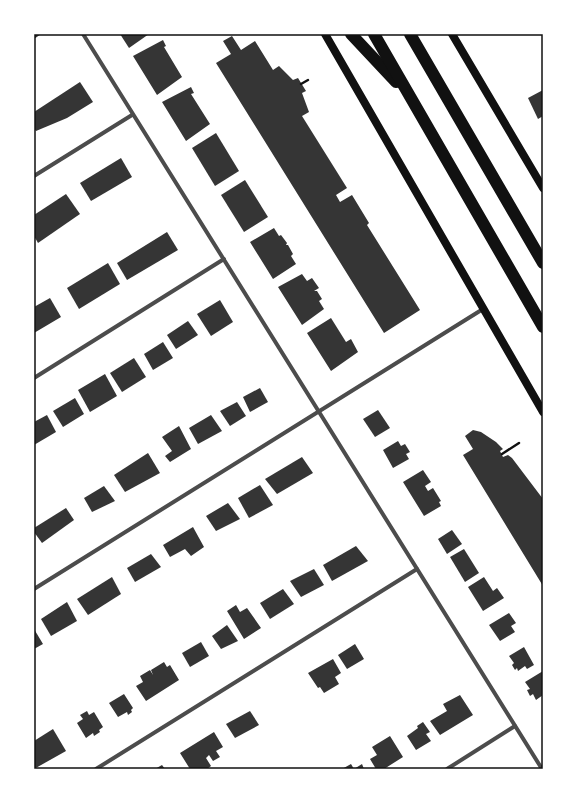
<svg xmlns="http://www.w3.org/2000/svg" width="577" height="803" font-family="Signika,sans-serif">
<style>
.building{fill:#353535}
.lines{fill:none;stroke-linecap:round;stroke-linejoin:round}
.path{stroke:#111;stroke-width:2.5}
.minor{stroke:#4c4c4c;stroke-width:4}
.secondary{stroke:#111;stroke-width:8}
.motorway{stroke:#111;stroke-width:12}
.neatline{fill:none;stroke:#111;stroke-width:1.5}
</style>
<rect width="100%" height="100%" fill="#fff"/>
<g class="building">
<path d="M34,34h7l-7,5z"/>
<path d="M120,34h29l-20,14z"/>
<path d="M232,36l9,14 14,-9 18,29 6,-4 14,14 5,-2 8,13 -4,2 7,19 -7,4 45,72 -11,7 4,7 12,-7 17,28 -2,2 53,85 -36,23 -168,-270 15,-9 -8,-13z"/>
<path d="M163,40l3,6 -2,1 18,30 -25,18 -24,-39z"/>
<path d="M80,82l13,20 -26,16 -31,13 -2,-3v-16z"/>
<path d="M191,87l3,6 -3,1 19,30 -24,17 -24,-39z"/>
<path d="M543,90v26l-5,3 -10,-21z"/>
<path d="M216,133l23,38 -24,15 -23,-38z"/>
<path d="M121,158l11,19 -41,24 -11,-18z"/>
<path d="M245,180l23,37 -24,15 -23,-37z"/>
<path d="M66,194l14,20 -42,29 -4,-7v-21z"/>
<path d="M274,228l5,8 2,-1 6,8 -1,2h2l5,9 -2,2 5,8 -23,15 -23,-37z"/>
<path d="M167,232l11,18 -51,30 -10,-17z"/>
<path d="M108,263l12,21 -41,25 -12,-21z"/>
<path d="M302,274l5,7 5,-3 7,10 -5,3h3l5,8 -3,2 5,8 -22,16 -24,-38z"/>
<path d="M50,298l11,19 -27,16v-26z"/>
<path d="M220,300l13,22 -22,14 -14,-22z"/>
<path d="M331,318l15,24 5,-3 7,13 -27,19 -24,-38z"/>
<path d="M188,321l10,14 -22,14 -9,-14z"/>
<path d="M163,342l10,16 -20,12 -9,-16z"/>
<path d="M134,358l12,19 -24,15 -12,-19z"/>
<path d="M105,374l12,22 -27,16 -12,-22z"/>
<path d="M260,388l8,14 -18,10 -7,-15z"/>
<path d="M75,398l9,16 -21,13 -10,-16z"/>
<path d="M237,402l9,14 -16,10 -10,-15z"/>
<path d="M378,410l12,18 -15,9 -12,-18z"/>
<path d="M47,415l9,17 -22,13v-23z"/>
<path d="M211,415l11,16 -24,13 -9,-16z"/>
<path d="M179,426l12,23 -21,13 -5,-6 7,-5 -10,-14z"/>
<path d="M473,430l8,2 15,10 7,7 -3,2 3,6 5,-2 4,3 31,41v87l-80,-131 10,-6 -8,-13z"/>
<path d="M398,441l3,5 4,-2 5,8 -4,2 3,5 -16,9 -10,-18z"/>
<path d="M148,453l12,20 -35,19 -11,-17z"/>
<path d="M302,457l11,16 -36,21 -12,-15z"/>
<path d="M423,470l8,12 -6,4 3,5 5,-3 8,13 -2,1 2,4 -17,10 -21,-34z"/>
<path d="M260,485l13,20 -24,13 -11,-20z"/>
<path d="M104,486l11,15 -23,11 -8,-14z"/>
<path d="M228,503l12,16 -24,12 -10,-15z"/>
<path d="M66,508l8,12 -32,23 -8,-11v-4z"/>
<path d="M193,527l11,20 -13,9 -6,-7 -15,8 -7,-12z"/>
<path d="M452,530l10,14 -15,10 -9,-15z"/>
<path d="M356,546l12,15 -36,20 -9,-16z"/>
<path d="M464,549l15,24 -14,9 -15,-25z"/>
<path d="M151,554l10,13 -26,15 -8,-14z"/>
<path d="M314,569l10,16 -23,12 -11,-16z"/>
<path d="M112,577l9,17 -33,21 -11,-16z"/>
<path d="M484,577l9,14 4,-3 7,10 -21,13 -15,-24z"/>
<path d="M283,589l11,15 -24,15 -10,-16z"/>
<path d="M67,602l10,19 -26,15 -10,-17z"/>
<path d="M236,605l4,7 7,-4 14,20 -17,11 -17,-28z"/>
<path d="M509,613l7,10 -5,3 4,6 -15,9 -11,-16z"/>
<path d="M227,625l11,16 -17,8 -9,-13z"/>
<path d="M34,629l9,15 -9,5z"/>
<path d="M201,642l8,14 -19,11 -8,-14z"/>
<path d="M355,644l9,15 -17,10 -9,-14z"/>
<path d="M524,647l10,18 -7,4 -2,-3 -7,5 -1,-3 -2,2 -3,-5 2,-2 -5,-7z"/>
<path d="M333,659l8,14 -6,4 4,7 -15,9 -4,-6 -2,1 -10,-15z"/>
<path d="M164,662l3,5 3,-2 9,15 -33,21 -10,-15 7,-4 -3,-6 10,-6 3,5 -2,-5z"/>
<path d="M543,671v24l-7,5 -3,-6 -3,2 -3,-6 3,-1 -5,-7z"/>
<path d="M124,694l9,14 -2,2 1,2 -4,3 -1,-3 -9,5 -9,-14z"/>
<path d="M460,695l13,20 -33,20 -10,-14 17,-10 -4,-7z"/>
<path d="M87,711l2,4 5,-3 9,15 -4,3 1,2 -6,4 -1,-3 -7,5 -9,-15 6,-4 -3,-4z"/>
<path d="M250,711l9,14 -24,13 -9,-14z"/>
<path d="M423,722l7,10 -4,2 5,7 -15,9 -9,-14 11,-8 -1,-2z"/>
<path d="M53,729l13,22 -32,18v-28z"/>
<path d="M214,732l9,15 -7,4 4,6 -7,4 -4,-6 -3,3 5,8 -4,3h-17l-10,-16z"/>
<path d="M390,736l13,21 -19,12h-8l-6,-10 7,-4 -5,-8z"/>
<path d="M351,764l3,5 8,-5 2,5h-22z"/>
<path d="M162,765l3,4h-10z"/>
</g>
<g class="lines">
<g class="path">
<path d="M301,84l7,-4"/>
<path d="M502,454l17,-11"/>
</g>
<g class="minor">
<path d="M83,34l459,735"/>
<path d="M34,176l98,-61"/>
<path d="M34,378l190,-119"/>
<path d="M34,589l449,-280"/>
<path d="M96,769l321,-200"/>
<path d="M447,769l68,-43"/>
</g>
<g class="secondary">
<path d="M325,34l218,378"/>
<path d="M452,34l91,154"/>
</g>
<g class="motorway">
<path d="M351,34l45,48"/>
<path d="M374,34l169,293"/>
<path d="M410,34l133,229"/>
</g>
</g>
<rect width="577" height="803" fill="none" stroke="#ffffff" stroke-width="70"/>
<rect x="35" y="35" width="507" height="733" class="neatline"/>
</svg>
